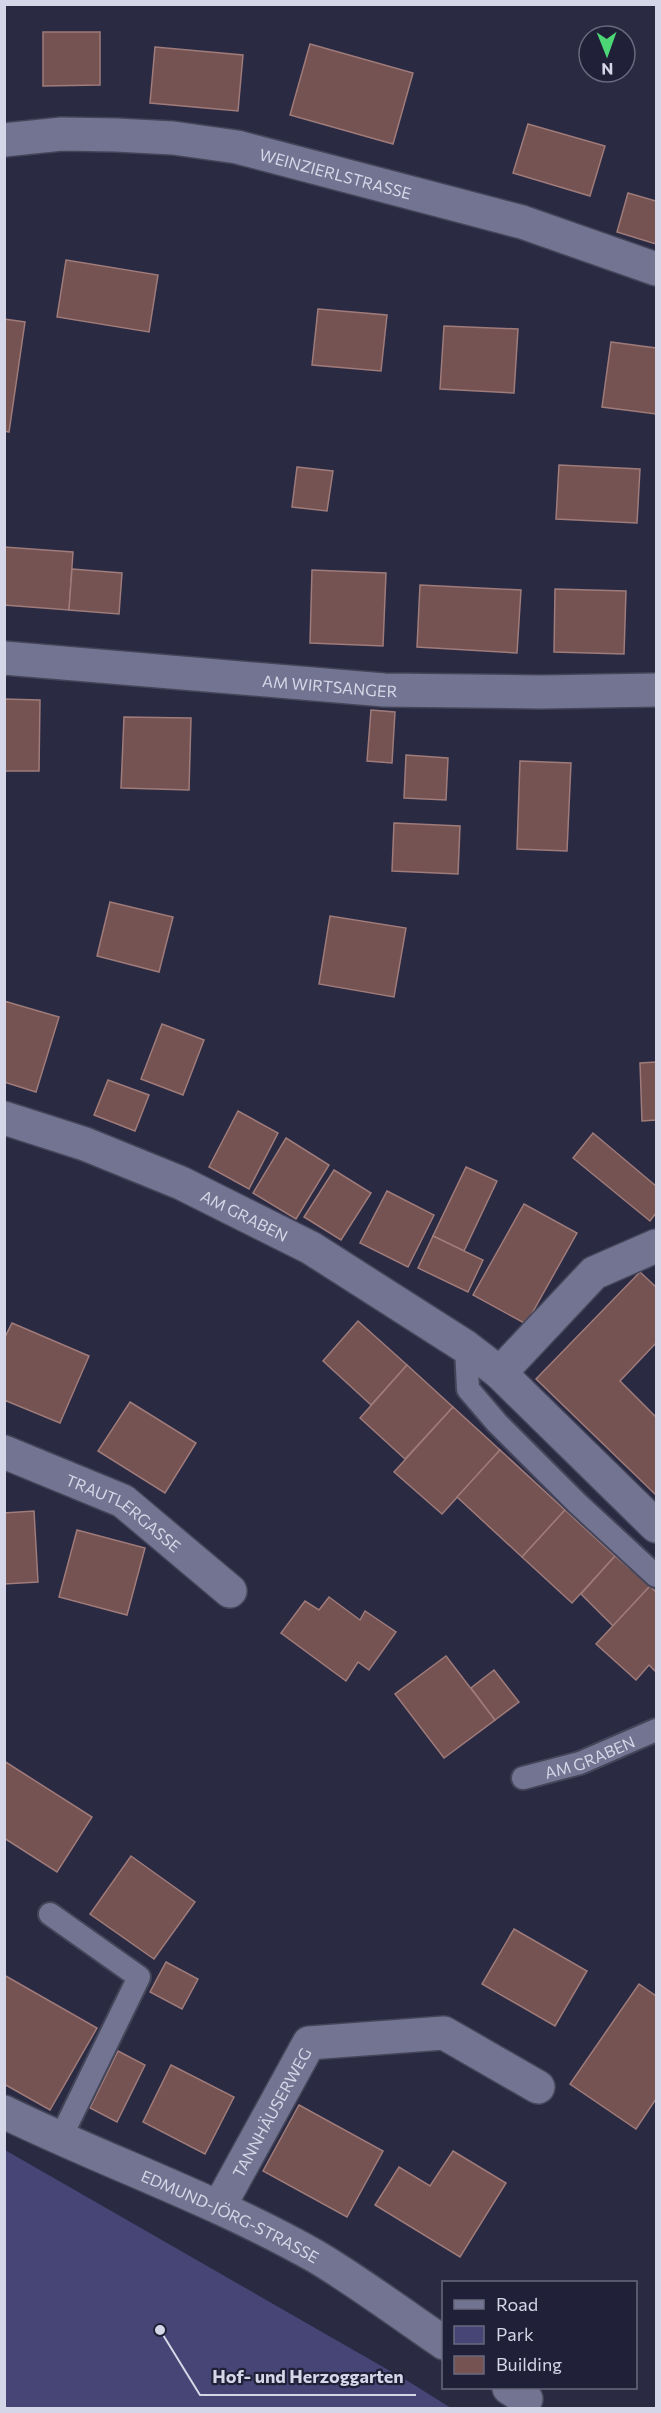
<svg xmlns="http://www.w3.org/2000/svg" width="661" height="2413" font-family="Commissioner,sans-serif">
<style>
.green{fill:#464575}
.building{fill:#745352;stroke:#9f7b7a;stroke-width:1.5}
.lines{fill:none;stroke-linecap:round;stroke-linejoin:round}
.service-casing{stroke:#45455a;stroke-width:26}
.minor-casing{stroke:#45455a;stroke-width:36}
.service{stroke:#737491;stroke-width:22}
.minor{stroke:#737491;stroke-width:33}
.labels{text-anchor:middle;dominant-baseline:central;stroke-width:4.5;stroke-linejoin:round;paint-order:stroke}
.street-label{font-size:16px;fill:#d5d6e7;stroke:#202038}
.leader{fill:none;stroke:#d5d6e7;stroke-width:2}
.callout-dot{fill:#d5d6e7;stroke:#202038;stroke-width:2}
.callout-label{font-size:18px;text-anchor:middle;font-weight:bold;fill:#d5d6e7;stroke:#202038;stroke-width:4.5;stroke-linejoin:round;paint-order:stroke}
</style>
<rect width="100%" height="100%" fill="#2a2a43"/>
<path class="green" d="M5,2150l406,233 40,25h-446z"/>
<g class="building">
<path d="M43,32h57v53l-57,1z"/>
<path d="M310,44l103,29 -20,71 -103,-29z"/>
<path d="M155,47l88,8 -5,56 -88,-8z"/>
<path d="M528,124l77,22 -15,50 -77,-23z"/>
<path d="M628,193l28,8v43l-39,-12z"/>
<path d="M66,260l92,15 -9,57 -92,-15z"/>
<path d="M318,309l69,6 -6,56 -69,-6z"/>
<path d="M4,319l21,3 -16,110 -5,-1z"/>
<path d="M444,326l74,3 -4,64 -74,-4z"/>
<path d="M611,342l45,6v66l-54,-7z"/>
<path d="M559,465l81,4 -3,54 -81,-4z"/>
<path d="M297,467l36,4 -6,40 -35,-4z"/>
<path d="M4,547l69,5 -4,58 -65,-5z"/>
<path d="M72,569l50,4 -3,41 -50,-4z"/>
<path d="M312,570l74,3 -3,73 -73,-3z"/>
<path d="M420,585l101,5 -4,63 -100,-6z"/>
<path d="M555,589l71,2 -2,63 -70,-2z"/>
<path d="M4,699l36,1 -1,71h-35z"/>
<path d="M371,710l24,2 -3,51 -25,-2z"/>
<path d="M124,717l67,1 -2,72 -68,-2z"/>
<path d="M406,755l42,3 -2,42 -42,-2z"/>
<path d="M520,761l51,2 -4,88 -50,-2z"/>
<path d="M394,823l66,3 -2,48 -66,-3z"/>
<path d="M110,902l63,15 -14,55 -62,-16z"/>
<path d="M330,916l76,12 -12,69 -75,-13z"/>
<path d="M4,1001l55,16 -23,75 -32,-10z"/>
<path d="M162,1024l42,16 -21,55 -42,-16z"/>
<path d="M656,1062v58l-14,1 -2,-58z"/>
<path d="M108,1080l41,15 -14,36 -41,-16z"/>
<path d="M238,1111l40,22 -29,56 -40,-22z"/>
<path d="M593,1133l63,53v27l-6,8 -77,-63z"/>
<path d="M286,1138l43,27 -33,54 -43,-26z"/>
<path d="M466,1167l31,14 -33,70 -31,-15z"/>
<path d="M334,1170l37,23 -30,47 -37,-23z"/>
<path d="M387,1191l47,24 -26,52 -48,-24z"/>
<path d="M524,1204l53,29 -51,91 -53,-29z"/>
<path d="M433,1236l50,24 -15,32 -50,-24z"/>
<path d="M640,1272l16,15v56l-36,38 36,36v78l-120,-116z"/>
<path d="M358,1321l49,44 -36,40 -48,-44z"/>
<path d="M12,1323l77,33 -29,67 -56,-23v-61z"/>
<path d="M407,1365l46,42 -48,52 -45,-41z"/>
<path d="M130,1402l66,41 -31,50 -67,-42z"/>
<path d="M453,1407l47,43 -58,64 -48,-42z"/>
<path d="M500,1450l65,60 -43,47 -65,-60z"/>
<path d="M565,1510l50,46 -43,47 -50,-46z"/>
<path d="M34,1511l4,71 -34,2v-71z"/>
<path d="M77,1530l68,18 -18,67 -68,-18z"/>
<path d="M615,1556l35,30 -37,40 -32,-32z"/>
<path d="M650,1586l6,6v80l-7,-7 -13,15 -40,-36z"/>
<path d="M329,1597l31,23 5,-9 31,21 -27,38 -11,-8 -12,19 -65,-48 24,-32 14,9z"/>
<path d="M446,1656l49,64 -51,38 -49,-64z"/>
<path d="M494,1670l25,32 -24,18 -24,-32z"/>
<path d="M4,1761l88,56 -35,55 -53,-34z"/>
<path d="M131,1856l64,46 -41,57 -64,-45z"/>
<path d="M514,1929l73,42 -32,55 -73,-42z"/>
<path d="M166,1962l32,17 -16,30 -32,-17z"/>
<path d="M4,1975l93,53 -47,82 -46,-26z"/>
<path d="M639,1984l17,12v103l-20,30 -66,-45z"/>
<path d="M118,2051l27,14 -28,57 -27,-14z"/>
<path d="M171,2065l63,32 -29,57 -62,-32z"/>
<path d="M299,2105l84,46 -36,66 -84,-46z"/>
<path d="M453,2151l53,32 -46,74 -85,-52 24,-38 31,19z"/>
</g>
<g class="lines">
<defs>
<g id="service">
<path d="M466,1347l2,42 29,34 80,80 79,73"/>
<path id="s1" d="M523,1778l57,-15 76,-33"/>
<path d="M50,1914l89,63 -79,162"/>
</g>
<g id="minor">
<path id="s2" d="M4,140l58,-6 54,1 57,3 64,9 285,75 134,47"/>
<path id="s3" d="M4,658l380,32 157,2 115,-2"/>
<path id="s4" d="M4,1118l81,26 96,39 130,65 155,99 34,26 156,153"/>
<path d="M500,1373l94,-100 62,-27"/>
<path id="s5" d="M4,1452l119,49 107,90"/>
<path id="s6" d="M4,2112c103,50 212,88 311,144 44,26 86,58 129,87"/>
<path id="s7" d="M219,2207l90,-164 135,-10 94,54"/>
<path d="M509,2388l17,11"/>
</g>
</defs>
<use href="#service" class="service-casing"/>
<use href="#minor" class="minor-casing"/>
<use href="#service" class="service"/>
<use href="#minor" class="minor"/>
</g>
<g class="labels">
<g class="street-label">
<text stroke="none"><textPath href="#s2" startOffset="336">WEINZIERLSTRASSE</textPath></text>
<text stroke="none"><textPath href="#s3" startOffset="327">AM WIRTSANGER</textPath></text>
<text stroke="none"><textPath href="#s4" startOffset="260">AM GRABEN</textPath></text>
<text stroke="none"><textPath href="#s5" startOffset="135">TRAUTLERGASSE</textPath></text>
<text stroke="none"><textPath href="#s1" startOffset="70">AM GRABEN</textPath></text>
<text stroke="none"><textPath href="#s7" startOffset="108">TANNHÄUSERWEG</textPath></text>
<text stroke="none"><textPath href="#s6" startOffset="249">EDMUND-JÖRG-STRASSE</textPath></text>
</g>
</g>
<path class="leader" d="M160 2330L200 2395H416"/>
<circle class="callout-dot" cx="160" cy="2330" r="6"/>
<g class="callout-label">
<text x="308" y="2383">Hof- und Herzoggarten</text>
</g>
<rect width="661" height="2413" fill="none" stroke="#d5d6e7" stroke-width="12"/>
<rect x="442" y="2281" width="195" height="108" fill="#202038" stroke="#68697e" stroke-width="1.5"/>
<rect x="454" y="2300" width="30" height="9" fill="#737491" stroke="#68697e" stroke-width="1.5"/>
<text x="496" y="2311" font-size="18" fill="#d5d6e7">Road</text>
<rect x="454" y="2326" width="30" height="18" fill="#464575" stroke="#68697e" stroke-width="1.5"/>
<text x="496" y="2341" font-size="18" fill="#d5d6e7">Park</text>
<rect x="454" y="2356" width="30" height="18" fill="#745352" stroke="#68697e" stroke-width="1.5"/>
<text x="496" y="2371" font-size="18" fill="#d5d6e7">Building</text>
<g transform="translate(607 54) rotate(179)"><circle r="28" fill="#202038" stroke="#68697e" stroke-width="1.5"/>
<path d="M0-4.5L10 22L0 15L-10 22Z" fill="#4dd676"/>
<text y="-9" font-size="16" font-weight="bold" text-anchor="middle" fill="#d5d6e7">N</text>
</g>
</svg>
